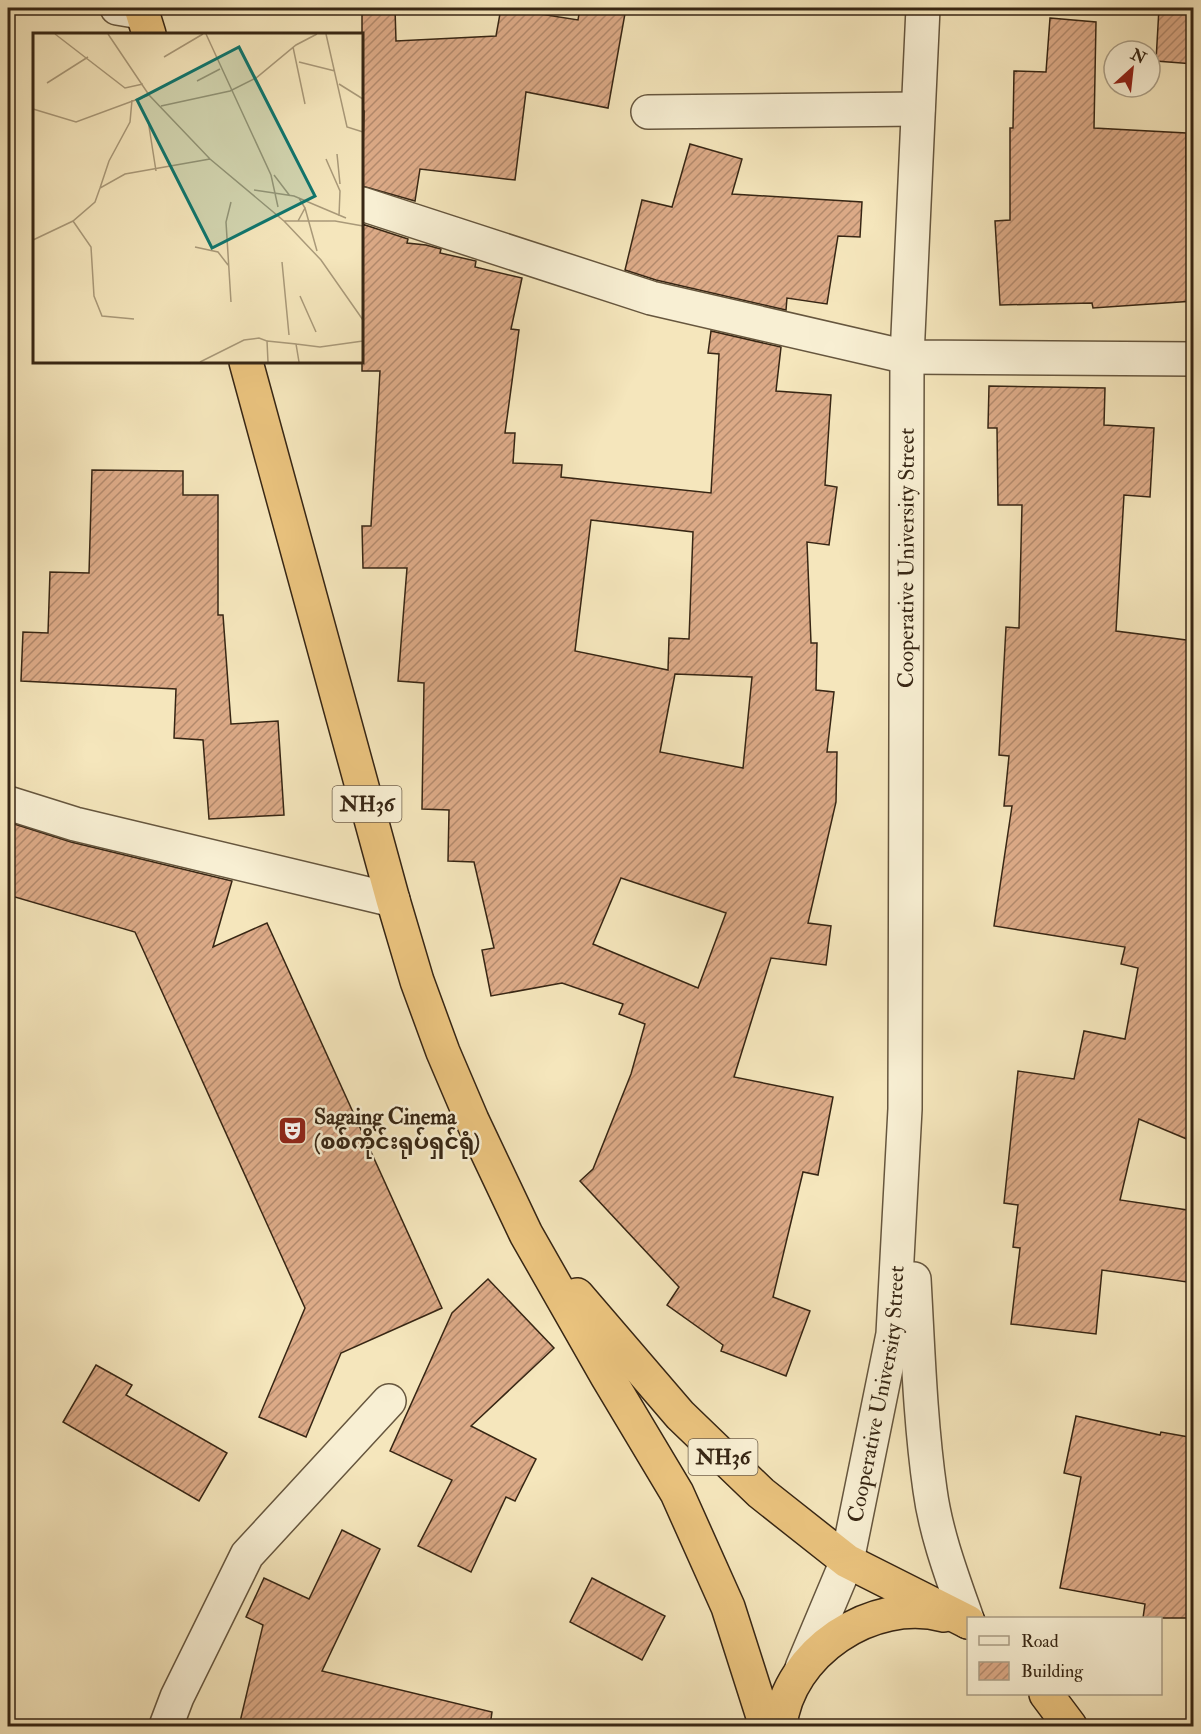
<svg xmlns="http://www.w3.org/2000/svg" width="1201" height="1734" font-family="'IM FELL Double Pica','Noto Sans Myanmar',serif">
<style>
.building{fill:url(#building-hatch);stroke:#372614;stroke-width:1.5;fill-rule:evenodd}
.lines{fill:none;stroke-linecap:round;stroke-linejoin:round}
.minor-casing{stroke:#66563e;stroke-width:36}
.tertiary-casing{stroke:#66563e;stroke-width:36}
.trunk-casing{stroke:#372614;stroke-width:36}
.minor{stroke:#f8efd3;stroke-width:33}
.tertiary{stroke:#f8efd3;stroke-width:33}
.trunk{stroke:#eac37e;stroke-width:33}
.labels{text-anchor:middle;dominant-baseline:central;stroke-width:5;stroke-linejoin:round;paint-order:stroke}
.shield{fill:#f8efd3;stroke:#71624d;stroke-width:1.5}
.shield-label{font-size:21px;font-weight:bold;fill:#372614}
.street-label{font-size:22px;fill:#372614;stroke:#f8efd3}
.poi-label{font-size:22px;font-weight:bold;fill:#372614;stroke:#f8efd3;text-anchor:start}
.inset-road{fill:none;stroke:#a99979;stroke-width:1.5}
.view{fill:#0f766e;fill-opacity:0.15;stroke:#0f766e;stroke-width:3}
.inset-edge{fill:none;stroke:#372614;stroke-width:3}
</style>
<defs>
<pattern id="building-hatch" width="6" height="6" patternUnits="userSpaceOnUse" patternTransform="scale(1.5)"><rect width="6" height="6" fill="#dcaa87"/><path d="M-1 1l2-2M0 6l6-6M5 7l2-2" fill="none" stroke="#b38a6d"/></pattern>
</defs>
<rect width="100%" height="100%" fill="#f5e6bc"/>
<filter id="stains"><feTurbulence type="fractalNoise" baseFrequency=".00333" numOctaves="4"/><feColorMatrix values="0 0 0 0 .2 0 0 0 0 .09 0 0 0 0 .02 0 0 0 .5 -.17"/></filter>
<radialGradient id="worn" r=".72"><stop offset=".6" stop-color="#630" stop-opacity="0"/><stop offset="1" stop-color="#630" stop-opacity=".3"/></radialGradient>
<g class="building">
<path d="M362,8h33l1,33 100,-5 5,-28 77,12 2,-12h46l-18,100 -82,-16 -11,88 -95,-11 -5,32 -53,-15 2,-75h-2z"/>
<path d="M1159,8h35v56l-38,-3z"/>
<path d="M1050,18l46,4 -2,106 92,5v38l8,-1v131l-101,7 -1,-5 -92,2 -5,-84 15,-1v-92h3l1,-57 32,1z"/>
<path d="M690,144l52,15 -10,35 130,8 -2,35 -22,-1 -11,68 -40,-6 -1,12 -130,-30 -31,-10 17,-70 30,7z"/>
<path d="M362,224l46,15 -1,4 19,2 15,4 -1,4 36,8 -1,6 47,11 -11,51 8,1 -14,103h10l-2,30 49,2 -1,12 150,16 8,-139 -11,-1 3,-22 70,16 -5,44 55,4 -6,90 12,2 -8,58 -22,-3 4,101h6l-1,47 18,2 -7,60h10l-1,50 -28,121 23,3 -5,39 -55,-7 -37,119 99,20 -15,78 -15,-3 -30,125 37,14 -24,65 -65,-25 2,-6 -56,-40 12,-18 -99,-106 13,-12 38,-95 14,-50 -26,-10 4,-10 -61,-21 -71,13 -9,-46 12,-2 -20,-86 -26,-1 1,-51 -27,-1 2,-126 -26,-2 9,-113h-44l-1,-42h9l9,-155h-18zM591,520l102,12 -4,107 -20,-1 -1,32 -93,-19zM675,674l77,3 -9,91 -83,-16zM621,878l105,35 -28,75 -105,-44z"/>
<path d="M989,386l116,2 -1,37 50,3 -4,69 -26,-2 -8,136 78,10v501l-55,-23 -19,81 74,11v72l-92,-13 -6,64 -85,-10 9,-76 -7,-1 5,-42 -14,-2 14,-132 56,8 10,-48 41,8 13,-71 -17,-4 4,-17 -131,-21 18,-120h-8l5,-50 -10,-1 7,-128 13,1 3,-123h-24l-1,-77h-9z"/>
<path d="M92,470l91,1v24h35v120h5l8,109 47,-3 6,94 -75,4 -6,-79 -29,-2 2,-49 -155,-8 2,-49 25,1 2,-61 39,1z"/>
<path d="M8,822l63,20 161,39 -19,66 54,-24 175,385 -101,45 -35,84 -47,-20 46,-109 -170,-376 -127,-37z"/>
<path d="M488,1279l66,69 -83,78 65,33 -21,42 -9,-4 -35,75 -53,-26 34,-66 -62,-29 62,-138z"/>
<path d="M96,1365l36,20 -6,10 101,58 -28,48 -136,-79z"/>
<path d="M1076,1416l84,19 1,-3 33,6v180h-51l2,-14 -85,-16 21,-111 -17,-4z"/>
<path d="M342,1530l38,19 -58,122 170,41 -2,14h-251l24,-101 -17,-8 18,-39 45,21z"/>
<path d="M592,1578l73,38 -23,44 -72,-38z"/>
</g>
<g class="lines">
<defs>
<g id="minor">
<path d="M117,8l24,4"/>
<path d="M648,112l270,-3"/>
<path d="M8,803l67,21 318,76"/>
<path d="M166,1726l11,-29 70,-142 142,-154"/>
</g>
<g id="tertiary">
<path d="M362,204l289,94 256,59 287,2"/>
<path d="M914,1279c4,70 6,141 16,211 6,45 23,89 38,132"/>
<path id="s1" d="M802,1668l45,-107 46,-227 12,-225 2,-752 16,-349"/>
</g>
<g id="trunk">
<path d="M141,8l8,26"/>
<path d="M246,362l147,538 24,81 26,71 29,68 54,114 81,142 70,117 51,114 38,119"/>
<path d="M577,1295l103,120 81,78 86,68 121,61"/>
<path d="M1046,1694l24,32"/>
<path d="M780,1726c8,-73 92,-130 164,-111"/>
</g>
</defs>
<use href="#minor" class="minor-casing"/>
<use href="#tertiary" class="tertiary-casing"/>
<use href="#trunk" class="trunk-casing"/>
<use href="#minor" class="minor"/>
<use href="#tertiary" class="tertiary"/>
<use href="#trunk" class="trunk"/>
</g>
<defs>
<symbol id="theatre-square" viewBox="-11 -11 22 22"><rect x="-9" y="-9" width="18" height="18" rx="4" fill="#8f2418" stroke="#f8efd3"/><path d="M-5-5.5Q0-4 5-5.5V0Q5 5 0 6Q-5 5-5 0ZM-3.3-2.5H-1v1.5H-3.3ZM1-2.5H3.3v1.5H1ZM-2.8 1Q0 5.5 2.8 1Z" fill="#fff"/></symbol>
</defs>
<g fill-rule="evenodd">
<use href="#theatre-square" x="276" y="1114" width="33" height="33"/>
</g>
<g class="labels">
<g class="shield">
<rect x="332.5" y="786" width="69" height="36" rx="4.5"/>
<rect x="688.5" y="1439" width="69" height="36" rx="4.5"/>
</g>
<g class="shield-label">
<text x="367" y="804">NH36</text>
<text x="723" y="1457">NH36</text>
</g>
<g class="street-label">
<text stroke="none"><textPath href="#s1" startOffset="1124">Cooperative University Street</textPath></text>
<text stroke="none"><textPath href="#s1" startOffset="286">Cooperative University Street</textPath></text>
</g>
<g class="poi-label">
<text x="314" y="1117">Sagaing Cinema<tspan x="314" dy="25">(စစ်ကိုင်းရုပ်ရှင်ရုံ)</tspan></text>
</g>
</g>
<g transform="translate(33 33)">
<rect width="330" height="330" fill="#f5e6bc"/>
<path class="inset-road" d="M22,1l70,54 18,-4M75,1l41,61 61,64 74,62h51l28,5M173,1l65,141 7,32M293,1l21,93 16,5M260,14l12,57M131,24l39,-23M266,29l36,9M164,48l23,-12M14,50l41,-26M306,51l24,15M128,73l69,-15 26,-13 40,-33 21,-11M0,76l43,13 73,-27M115,87l8,51M304,121l3,30M293,126l14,32 -1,25M241,142l16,21M67,155l9,-27 21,-39 2,-22M221,157l40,6 52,22M272,175l12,43M40,188l18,26 3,49 8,20 32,3M251,188l37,39 42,60M265,188l7,-13 -6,-10M0,207l40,-19 22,-19 5,-14 25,-14 85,-15M162,214l23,5 10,13M249,229l7,73M267,263l16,36M198,269l-5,-80 5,-20M234,308l29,3 3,18M263,311l24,3 43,-6M167,329l44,-22 15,-2 8,3 1,21"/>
<path class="view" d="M206,14l76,149 -103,52 -75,-148z"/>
<rect width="330" height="330" class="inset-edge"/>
</g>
<rect width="1201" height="1734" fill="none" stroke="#f5e6bc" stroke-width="30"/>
<rect x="9" y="9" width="1183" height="1716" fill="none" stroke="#372614" stroke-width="3"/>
<rect x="15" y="15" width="1171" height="1704" fill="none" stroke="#372614" stroke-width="1.5"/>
<rect x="967" y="1617" width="195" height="78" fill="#f8efd3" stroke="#ab9f87" stroke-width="1.5"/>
<rect x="979" y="1636" width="30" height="9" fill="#f8efd3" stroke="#ab9f87" stroke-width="1.5"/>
<text x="1021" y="1647" font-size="18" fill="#372614">Road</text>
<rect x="979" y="1662" width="30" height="18" fill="url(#building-hatch)" stroke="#ab9f87" stroke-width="1.5"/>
<text x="1021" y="1677" font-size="18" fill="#372614">Building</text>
<g transform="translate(1132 69) rotate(27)"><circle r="28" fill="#f8efd3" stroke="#ab9f87" stroke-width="1.5"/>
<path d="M0-4.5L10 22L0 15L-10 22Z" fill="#8f2418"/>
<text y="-9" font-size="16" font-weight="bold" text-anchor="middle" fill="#372614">N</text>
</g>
<rect width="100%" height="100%" filter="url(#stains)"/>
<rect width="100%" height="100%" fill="url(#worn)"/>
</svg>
